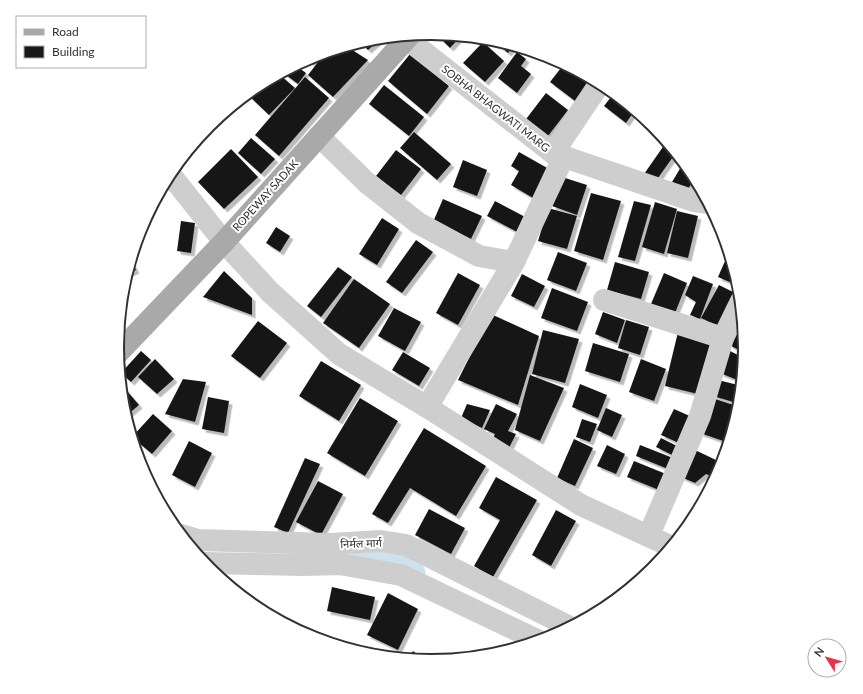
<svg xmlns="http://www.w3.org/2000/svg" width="863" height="694" font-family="Lato,'Noto Sans Devanagari',sans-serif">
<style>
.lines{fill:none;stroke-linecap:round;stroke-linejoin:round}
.canal{stroke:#cce2ed;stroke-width:23}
.building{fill:#181818;filter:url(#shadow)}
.minor{stroke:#cecece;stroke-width:22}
.major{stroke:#a9a9a9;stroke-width:22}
.labels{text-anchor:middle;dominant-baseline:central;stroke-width:4;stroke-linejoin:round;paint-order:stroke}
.street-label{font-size:11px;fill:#313131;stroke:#fff}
.rim{fill:none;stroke:#313131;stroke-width:2}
</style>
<defs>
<filter id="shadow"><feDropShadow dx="3.5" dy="3.5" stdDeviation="0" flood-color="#0004"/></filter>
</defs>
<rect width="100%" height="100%" fill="#fff"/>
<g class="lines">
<path class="canal" d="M342,564l35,-6 28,10 9,5"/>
</g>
<g class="building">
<path d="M440,34l21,2 -11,12 -12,-12z"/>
<path d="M382,38l-14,12 -8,-8 10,-3z"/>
<path d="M491,39h2l21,6 -6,8z"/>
<path d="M483,42l21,19 -19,21 -22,-19z"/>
<path d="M346,46l22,14 -35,37 -25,-22 17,-22z"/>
<path d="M517,52l9,7 -5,7 10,8 -14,19 -19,-15z"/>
<path d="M410,54l39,32 -22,28 -39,-33z"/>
<path d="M318,55l-7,8 -4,-4 5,-2z"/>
<path d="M564,64l29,15 -18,22 -25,-19z"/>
<path d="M295,65l11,8 -8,11 -16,-12z"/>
<path d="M279,74l16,14 -26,27 -21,-20 9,-9z"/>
<path d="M305,77l24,21 -50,58 -24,-21z"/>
<path d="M384,85l40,32 -15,19 -40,-32z"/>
<path d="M546,93l22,17 -23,30 -22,-17z"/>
<path d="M614,93l21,17 -9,13 -22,-17z"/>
<path d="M414,132l37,32 -14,16 -37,-32z"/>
<path d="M251,138l24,21 -14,15 -23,-21z"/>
<path d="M667,141l14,17 -6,-4 -22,31 -11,-8z"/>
<path d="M231,149l27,28 -34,32 -26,-27z"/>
<path d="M396,150l25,19 -20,26 -25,-19z"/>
<path d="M519,152l30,17 -16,29 -22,-13 8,-14 -8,-5z"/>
<path d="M463,160l24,10 -10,26 -24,-9z"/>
<path d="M684,162l11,15 -8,14 -15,-9z"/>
<path d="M562,177l25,8 -10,30 -25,-9z"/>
<path d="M591,193l30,8 -18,59 -29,-9z"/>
<path d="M443,199l39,17 -11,23 -38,-17z"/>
<path d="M495,201l34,18 -8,15 -34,-18z"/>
<path d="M634,201l17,4 -16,56 -17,-4z"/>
<path d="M655,202l22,7 -13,45 -22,-7z"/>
<path d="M548,208l29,8 -10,33 -29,-8z"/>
<path d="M677,211l21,5 -10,42 -21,-5z"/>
<path d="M382,218l17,11 -22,36 -18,-11z"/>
<path d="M181,221l14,2 -4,30 -14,-2z"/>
<path d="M276,227l14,9 -10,16 -14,-9z"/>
<path d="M416,240l17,12 -31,41 -16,-11z"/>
<path d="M558,252l29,11 -11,28 -29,-11z"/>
<path d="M729,252l8,25 2,9 -21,-9z"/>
<path d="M131,260l5,10 -9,4 4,-12z"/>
<path d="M615,262l34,10 -8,27 -34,-9z"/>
<path d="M338,267l14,10 -31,40 -14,-11z"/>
<path d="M224,271l28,27v17l-49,-18z"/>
<path d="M458,273l22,12 -22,40 -22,-12z"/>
<path d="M664,273l23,10 -12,30 -24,-9z"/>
<path d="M522,274l23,12 -11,21 -23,-11z"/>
<path d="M693,276l20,8 -13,35 -10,-4 6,-13 -11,-7z"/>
<path d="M354,279l36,25 -31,44 -36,-25z"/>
<path d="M719,285l18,9 -17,33 -19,-9z"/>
<path d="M552,288l36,14 -11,29 -36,-13z"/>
<path d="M394,308l27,14 -16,29 -27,-15z"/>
<path d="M603,312l22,8 -8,23 -22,-9z"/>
<path d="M491,314l48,22 -21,69 -60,-25z"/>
<path d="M743,319l2,28v6l-16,-8z"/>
<path d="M626,320l23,7 -9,28 -22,-7z"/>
<path d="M258,321l29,22 -27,35 -29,-22z"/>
<path d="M543,330l36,9 -14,44 -33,-9z"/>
<path d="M678,332l37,9 -13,54 -37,-9z"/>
<path d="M593,343l36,11 -9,28 -35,-11z"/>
<path d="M141,351l10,9 -20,22 -10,-9z"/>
<path d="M730,351l14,7 -2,24 -22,-9z"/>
<path d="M403,352l27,16 -11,18 -27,-16z"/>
<path d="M155,359l19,20 -17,15 -19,-17z"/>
<path d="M641,359l25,10 -12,32 -25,-9z"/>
<path d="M321,361l40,24 -22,36 -40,-25z"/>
<path d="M530,375l34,13 -24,53 -25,-11z"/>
<path d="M183,379l23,3 -11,40 -30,-8z"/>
<path d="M718,380l24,6 -2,18 -27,-8z"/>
<path d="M121,384l18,21 -13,11 -3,-8z"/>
<path d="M580,384l27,11 -9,23 -26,-11z"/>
<path d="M208,397l21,4 -5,32 -22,-4z"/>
<path d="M360,398l38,23 -33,55 -38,-23z"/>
<path d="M712,398l28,9 -11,36 -29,-10z"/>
<path d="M467,404l23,6 -8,18 -21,-10z"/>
<path d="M496,404l21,10 -9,17 8,3 -8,16 -16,-9 3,-7 -11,-5z"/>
<path d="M606,408l16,7 -10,22 -15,-7z"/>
<path d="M674,409l18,8 -13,26 -18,-8z"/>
<path d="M153,414l19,17 -20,23 -20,-17z"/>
<path d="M582,419l15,5 -7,18 -14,-5z"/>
<path d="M424,428l62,38 -30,50 -46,-28 -22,35 -16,-9z"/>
<path d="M661,438l16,8 -5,9 -16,-8z"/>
<path d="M574,439l19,9 -18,38 -18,-8z"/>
<path d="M189,441l23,12 -17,34 -23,-12z"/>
<path d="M607,445l18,9 -9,20 -19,-8z"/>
<path d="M640,445l33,13 -5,11 -32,-13z"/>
<path d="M695,450l21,10 -5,16 -5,-2 -11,9 -14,-6z"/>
<path d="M305,458l15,6 -32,69 -14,-6z"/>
<path d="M634,461l32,13 -7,16 -32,-13z"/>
<path d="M496,477l41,23 -44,77 -19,-11 26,-46 -21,-12z"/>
<path d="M318,481l25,13 -22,41 -25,-13z"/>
<path d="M429,509l36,19 -14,26 -36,-19z"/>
<path d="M556,510l20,11 -25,45 -19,-11z"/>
<path d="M332,587l43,10 -5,23 -43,-9z"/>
<path d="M388,593l30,16 -20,41 -31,-15z"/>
<path d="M413,651l11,9 -17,-1z"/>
</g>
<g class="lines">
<g class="minor">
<path d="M405,36l2,3 146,114 141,48 15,2"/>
<path d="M319,136l47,46 52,41 61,33 35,6"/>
<path d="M553,153l47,-70"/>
<path d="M170,174l54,68 46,50 69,62 88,53 154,98 91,42"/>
<path d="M604,300l119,38"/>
<path d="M427,407l87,-145 50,-106"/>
<path d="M181,535l17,5 132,4 51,-3 25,4 164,82"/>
<path d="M649,535l51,-119 23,-78 18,-37"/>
<path d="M204,563l100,2 36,-1 61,11 138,66"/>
</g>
<path class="major" d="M118,353l106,-111 186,-207"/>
</g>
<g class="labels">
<g class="street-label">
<text transform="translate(496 108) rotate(38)">SOBHA BHAGWATI MARG</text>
<text transform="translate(265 195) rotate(-48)">ROPEWAY SADAK</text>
<text transform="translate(361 543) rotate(-2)">निर्मल मार्ग</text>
</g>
</g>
<path d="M0 0H863V694H0ZM124 347a307 307 0 1 1 614 0a307 307 0 1 1-614 0Z" fill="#fff" fill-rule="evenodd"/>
<path class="rim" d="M124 347a307 307 0 1 1 614 0a307 307 0 1 1-614 0Z"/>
<rect x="16" y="16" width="130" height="52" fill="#ffffff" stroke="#adadad"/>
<rect x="24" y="29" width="20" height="6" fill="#a9a9a9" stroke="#adadad"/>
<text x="52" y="36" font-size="12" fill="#313131">Road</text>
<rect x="24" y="46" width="20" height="12" fill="#181818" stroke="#adadad"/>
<text x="52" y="56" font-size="12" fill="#313131">Building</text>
<g transform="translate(827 658) rotate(307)"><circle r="19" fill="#ffffff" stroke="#adadad"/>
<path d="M0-3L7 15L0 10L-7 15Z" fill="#e5354e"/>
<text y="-6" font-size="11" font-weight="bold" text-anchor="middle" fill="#313131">N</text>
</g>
</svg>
